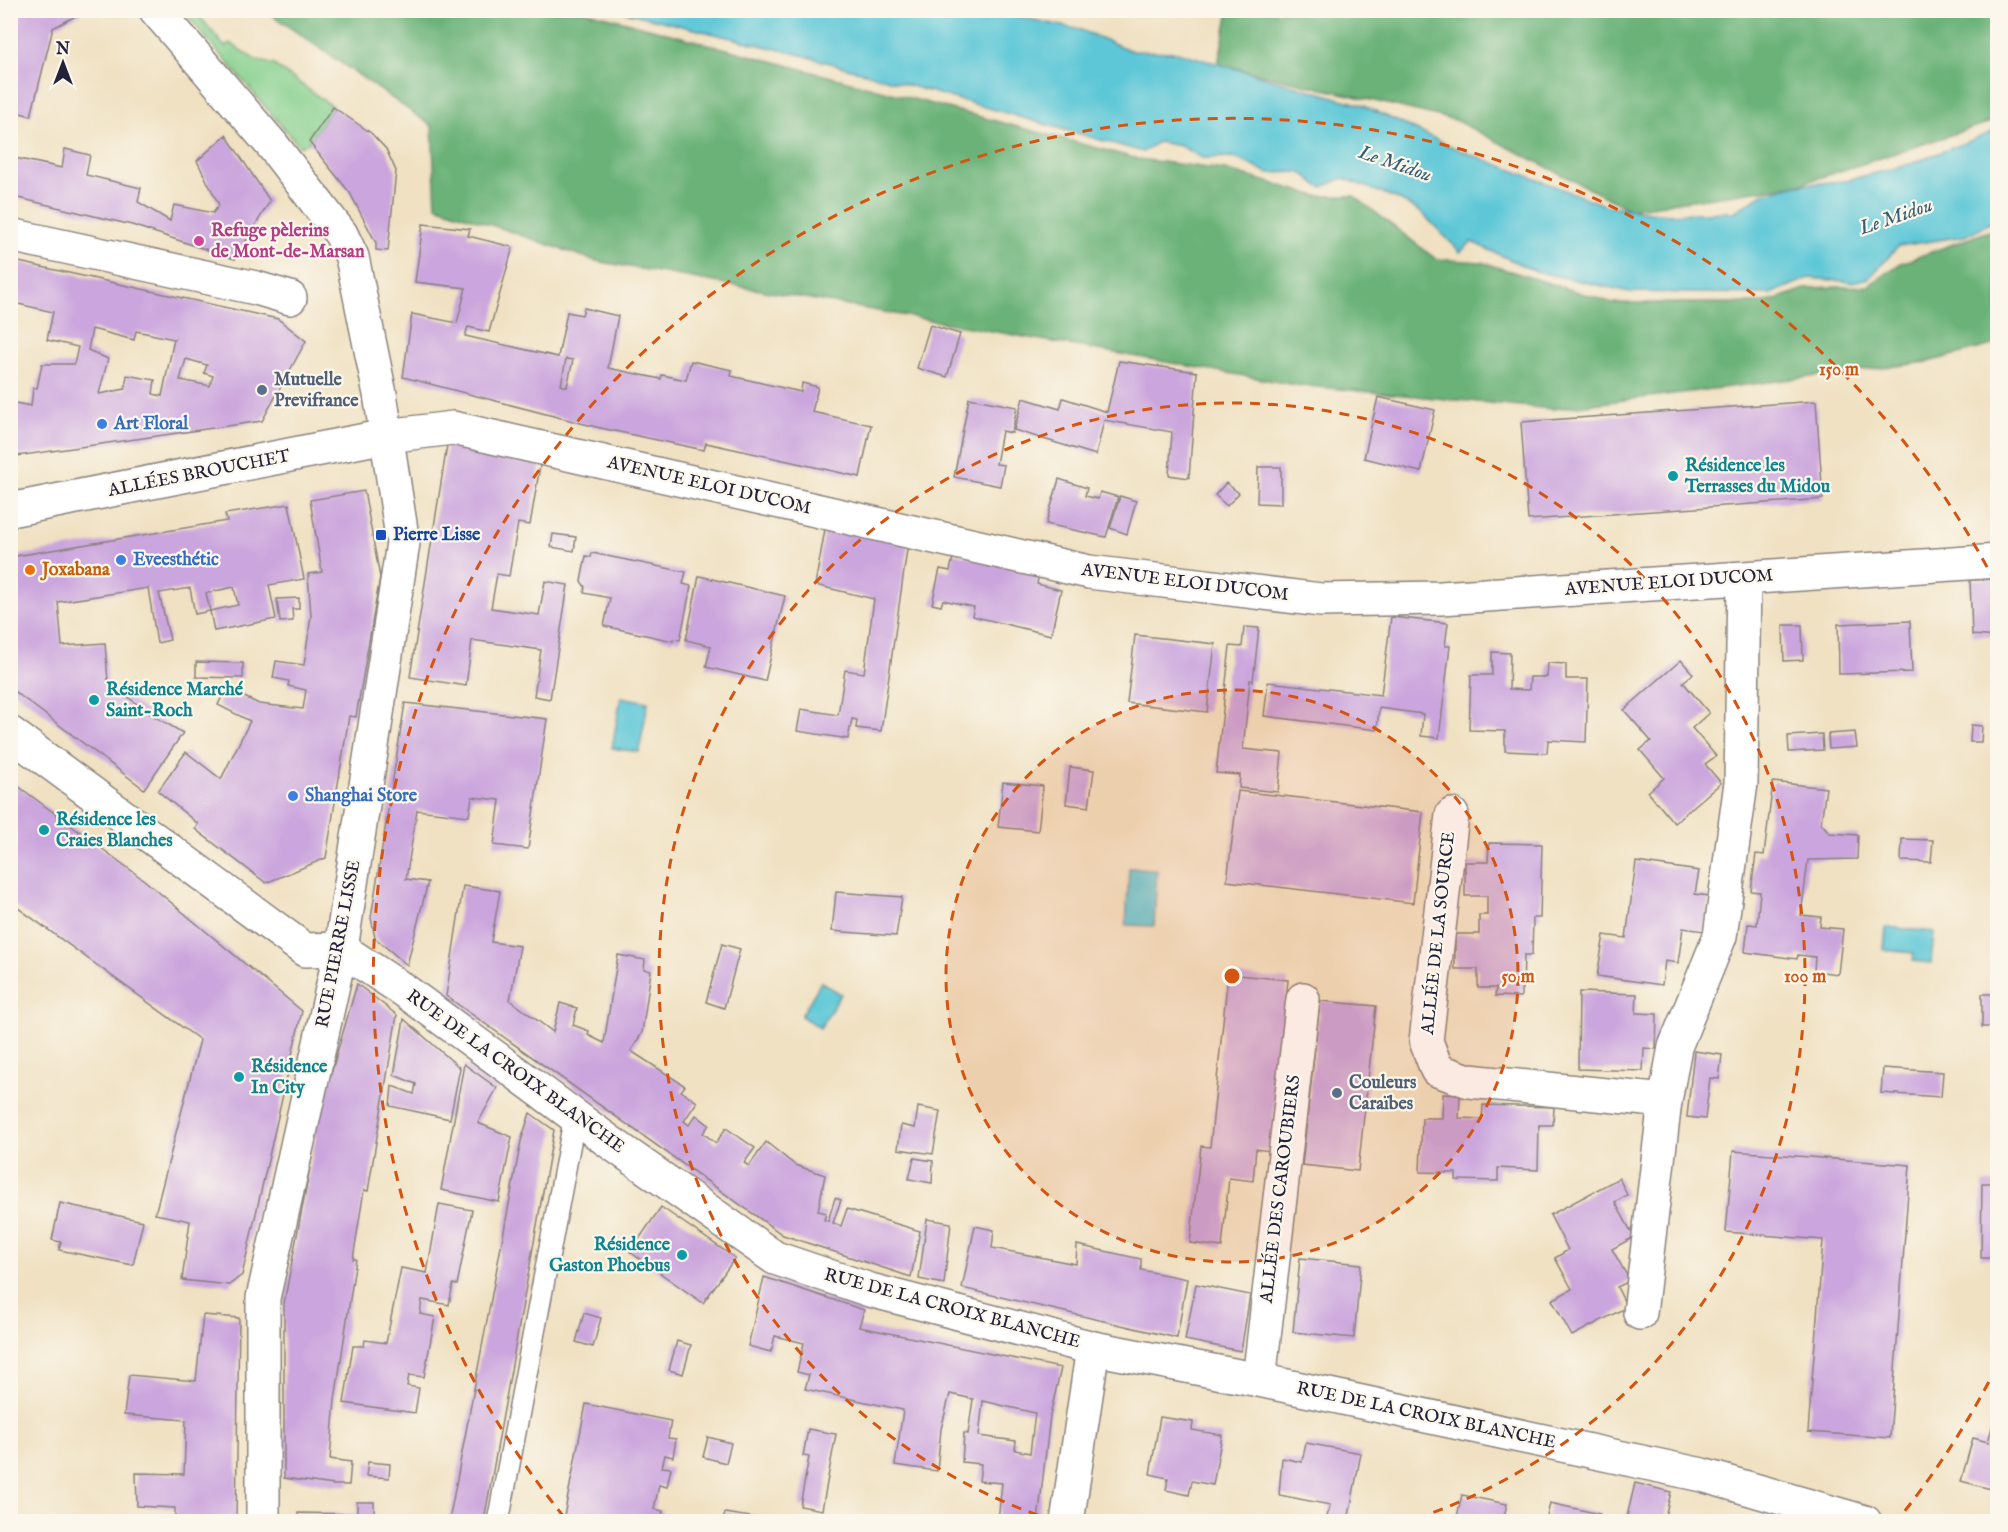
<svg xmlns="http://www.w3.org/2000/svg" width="2008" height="1532" font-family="'IM FELL English',serif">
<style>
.green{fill:#84cf8c;stroke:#537864;stroke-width:1.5}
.forest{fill:#6bb278;stroke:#466a5a;stroke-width:1.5}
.water{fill:#5dc7d7;stroke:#407489;stroke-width:1.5}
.building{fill:#cba5dd;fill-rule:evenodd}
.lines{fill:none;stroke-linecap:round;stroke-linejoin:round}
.service-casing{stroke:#89827e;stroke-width:24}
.minor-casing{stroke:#89827e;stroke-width:36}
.tertiary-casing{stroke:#89827e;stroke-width:36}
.service{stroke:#fff;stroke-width:21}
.minor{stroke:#fff;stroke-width:33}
.tertiary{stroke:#fff;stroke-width:33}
.ring{fill:none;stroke:#d45411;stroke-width:3;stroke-dasharray:10 8}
.hotel-dot{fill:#d1479c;stroke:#fbf7ec;stroke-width:2}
.service-dot{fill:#5c6f8a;stroke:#fbf7ec;stroke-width:2}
.shop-dot{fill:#3f7fe0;stroke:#fbf7ec;stroke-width:2}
.culture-dot{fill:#0f9aa8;stroke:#fbf7ec;stroke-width:2}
.transit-dot{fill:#1a4fb4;stroke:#fbf7ec;stroke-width:2}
.food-dot{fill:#e8710a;stroke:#fbf7ec;stroke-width:2}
.labels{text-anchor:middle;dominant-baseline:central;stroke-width:4.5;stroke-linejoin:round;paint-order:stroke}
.hotel-label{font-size:18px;font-weight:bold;fill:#b23c85;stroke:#fbf7ec;text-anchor:start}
.service-label{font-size:18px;font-weight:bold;fill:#4e5e75;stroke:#fbf7ec;text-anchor:start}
.shop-label{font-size:18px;font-weight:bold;fill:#366cbe;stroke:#fbf7ec;text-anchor:start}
.culture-label{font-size:18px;font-weight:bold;fill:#0d838f;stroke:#fbf7ec;text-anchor:start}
.street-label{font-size:18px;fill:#22223b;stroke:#fbf7ec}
.transit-label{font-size:18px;font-weight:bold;fill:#164399;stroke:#fbf7ec;text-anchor:start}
.food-label{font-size:18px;font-weight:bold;fill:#c56008;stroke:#fbf7ec;text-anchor:start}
.water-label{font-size:20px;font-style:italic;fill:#375c72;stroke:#fbf7ec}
.centre{fill:#d45411;stroke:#fbf7ec;stroke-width:3}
.ring-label{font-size:18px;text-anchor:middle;font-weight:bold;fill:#d45411;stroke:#fbf7ec;stroke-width:4.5;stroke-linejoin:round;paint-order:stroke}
</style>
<rect width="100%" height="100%" fill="#fbf7ec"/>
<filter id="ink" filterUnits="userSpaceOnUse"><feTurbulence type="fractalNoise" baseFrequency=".0167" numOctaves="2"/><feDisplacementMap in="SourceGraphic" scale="12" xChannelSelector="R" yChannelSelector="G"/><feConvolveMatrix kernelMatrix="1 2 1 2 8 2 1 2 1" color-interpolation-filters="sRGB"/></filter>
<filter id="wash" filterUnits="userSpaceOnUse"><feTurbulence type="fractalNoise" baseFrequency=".008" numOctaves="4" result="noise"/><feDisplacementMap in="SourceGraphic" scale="24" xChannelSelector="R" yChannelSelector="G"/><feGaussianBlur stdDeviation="1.35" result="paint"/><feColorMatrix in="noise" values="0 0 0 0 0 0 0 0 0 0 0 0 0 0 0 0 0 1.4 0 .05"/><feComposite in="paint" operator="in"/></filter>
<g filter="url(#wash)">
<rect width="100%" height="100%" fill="#f0e1c2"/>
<path class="green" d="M183,11h12l30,36 5,-4 24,16 20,6 59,42 -24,35 -9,5z"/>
<g class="forest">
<path d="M266,11h319l553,148 87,11 92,26h37l82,63 45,3 132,41h152l43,-15 60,-2 33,-23 96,-35v116l-69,18 -375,47 -257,-24 -700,-124 -160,-55 -4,-80z"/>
<path d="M1229,11h768v109l-200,65 -168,24 -174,-89 -237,-56z"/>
</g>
<g class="water">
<path d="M621,11h371l89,19 51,21 45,1 185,53 95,44 147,56 59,9 71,-2 31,-19 32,-8 47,-4 64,-16 89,-35v89l-32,17 -66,10 -30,32 -17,4 -43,-4 -39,16 -140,-2 -95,-21 -63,-29 -12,10 -39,-40 -23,-13 -55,-21 -22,10 -20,-16 -33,1 -35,-16 -31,1 -21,-12 -23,-4 -15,10 -338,-96z"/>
<path d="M621,697l27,5 -9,50 -27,-4z"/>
<path d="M1129,868l28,1 -3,57 -28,-1z"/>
<path d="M1886,927l48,5 -3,31 -18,-2 1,-8 -30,-3z"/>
<path d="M821,982l20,12 -21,34 -19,-12z"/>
</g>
<g id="blocks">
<g class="building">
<path d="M10,10h77l-34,18 -22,88 -21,-6z"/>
<path d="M333,107l38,26 15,16 10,22 -8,80 -12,-1v-7l-26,-50 -41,-51z"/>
<path d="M226,135l44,66 -35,58 -103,-34 -122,-29v-39l52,11 3,-19 25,6 -4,20 55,13 -3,14 32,19 4,-16 39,8 6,-8 -22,-44z"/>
<path d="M423,224l47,5 -2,7 45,11 -24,85 -21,-5 -3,9 93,21 9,-45 15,3 2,-7 34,8 -10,52 53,11 1,-4 24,5 5,-19 41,9 -1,6 70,16 1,-9 16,4 -6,25 59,13 -11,52 -154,-34 -2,7 -108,-23 -193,-50 9,-63 45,9 9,-35 -51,-6zM566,359l7,1 -6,27 -6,-2z"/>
<path d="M10,260l268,59 28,22 -44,80 -252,36v-55l21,4 2,-18h4l5,-24h32l4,-17 -31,-7 6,-28 -39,-9 -4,11zM92,329l42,11 2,-9 38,8 -12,57 -9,-2 2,-14 -28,-5 -2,14 -26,5 9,-35 -20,-9zM186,359l21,6 -3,8 9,3 -3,10 -30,-6z"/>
<path d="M930,325l30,9 -13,43 -30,-9z"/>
<path d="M1119,361l78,11 -8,106 -20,-3 3,-43 -68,-12 -8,35 -82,-25 9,-32 37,11 3,-11 44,14z"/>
<path d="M1378,397l57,13 -14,62 -57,-14z"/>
<path d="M969,398l48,9 -5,26 -10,-2 -6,33 8,1 -4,21 -46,-9z"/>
<path d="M1816,401l7,98 -295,21 -7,-98z"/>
<path d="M448,439l93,21 -11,65 -12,-2 -9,53 -12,-2 -6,34 48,7 6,-34 23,4 -18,114 -16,-3 7,-46 -69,-10 -6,46 -56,-9z"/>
<path d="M1258,467h23v37l-24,-1z"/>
<path d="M1059,479l28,9 -2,8 13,3 2,-7 18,5 -12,40 -60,-13z"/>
<path d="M1226,483l13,10 -12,13 -12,-11z"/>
<path d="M364,491l16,86 -24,140 -7,-1 -23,142 -60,25 -71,-54 3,-5 -40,-33 28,-39 35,27 29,-58 -32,-16 8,-17 33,16 44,5 3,-19 -18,-4 1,-5 -16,-3 3,-17 28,4 7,-49 -3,-42 14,-2 -12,-72z"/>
<path d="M1120,496l16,5 -9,33 -17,-6z"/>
<path d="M289,504l15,75 -35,6 7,34 -62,12 -4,-20 28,-6 -4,-18 -28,6 4,18 -15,3 -5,-26 -31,5 11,47 -13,3 -9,-55 -90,14 4,44 43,-3 3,38 39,31 36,21 -39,56 -134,-101v-131l217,-36 -2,-7z"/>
<path d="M826,524l82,19 -27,188 -25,-3 1,-8 -5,-1 -4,20 -51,-8 4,-22 37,6 7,-45 19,3 10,-74 -59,-14z"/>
<path d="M553,534l23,3 -2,14 -23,-4z"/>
<path d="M592,553l94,19 -3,12 8,2 -11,54 -7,-1v2l-69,-15 6,-28 -26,-5 1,-6 -4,-6 5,-25 5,1z"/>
<path d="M954,553l85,20 -2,11 24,6 -10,45 -79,-19 2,-9 -31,-7 -2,6 -9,-2 8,-35 10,2z"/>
<path d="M699,576l86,20 -20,85 -59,-14 5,-21 -25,-6z"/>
<path d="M1998,579v58l-26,-2 -2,-55z"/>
<path d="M299,598v11h-7l1,12 -13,1 -3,-23z"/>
<path d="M1391,617l57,6 -3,23h5l-11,92 -18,-2 2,-22 -44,-6 -2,22 -113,-14 4,-34 113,13z"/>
<path d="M1910,621l2,51 -73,2 -1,-50z"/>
<path d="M1783,625h19l1,35 -19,1z"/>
<path d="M1244,627l15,1 -6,53 -3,-1 -7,69 39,4 -4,39 -39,-4 1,-13 -24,-2 14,-127 12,1z"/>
<path d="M1135,635l80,9 -8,68 -80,-9z"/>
<path d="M1492,652l18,1 -1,36 20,1 1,-13h17l1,-14 18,1v15h22l-2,63 -38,-2 -1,13 -42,-2v-20l-36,-1 2,-55h21z"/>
<path d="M1681,660l12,14 -10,8 26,31 -17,15 24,28 -11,8 16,19 -47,40 -26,-31 16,-14 -24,-28 11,-9 -27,-31z"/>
<path d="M196,662l47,1v15l-47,-1z"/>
<path d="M405,703l142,16 -19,130 -34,-4 6,-45 -28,-3 -3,19 -52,-6 -11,69 22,3 -21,83 -32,-27 -4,-20z"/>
<path d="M1971,725l11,1 -1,16h-11z"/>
<path d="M1855,732l2,15 -28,2 -1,-15z"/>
<path d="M1822,734l1,16 -34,2 -1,-16z"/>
<path d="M1070,767l24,3 -5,37 -23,-3z"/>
<path d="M10,780l134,100 158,131 -60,264 -13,10 -47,-5 8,-59 -35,-7 45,-174 -190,-138z"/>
<path d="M1003,782l40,4 -5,45 -40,-4z"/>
<path d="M1773,782l53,6 -5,35 9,10 28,2 -1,24 -49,1 -7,55 20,2 -1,10 23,2 -5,45 -24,-3 1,-14 -17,-2 -1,4 -52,-7 3,-28 9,1 3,-33 -9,-1 5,-37 8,1z"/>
<path d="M1238,791l185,21 -10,91 -186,-22z"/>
<path d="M1902,839l31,1 -2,22 -30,-1z"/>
<path d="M1489,843l53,1 -2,74h-7l-1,37h-8l-1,34h-2v8l-26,-1 1,-8h-18v-19h-23v-35h24v-19h8v-19h-22v-34h23z"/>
<path d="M1636,862l63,9 -4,23 14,2 -5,35 -21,-3 -5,35 -13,-2 -3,24 -65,-9 7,-41 22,3z"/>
<path d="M463,886l37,5 -9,51 29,4 -10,54 43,32 7,-29 17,5 -4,17 16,6 -1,4 16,8 14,-88 27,5 -1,9 7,2 -9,62 -11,18 54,35 -4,5 16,11 -13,19 5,4 7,-10 13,10 -6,8 13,10 10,-15 29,20 -11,15 5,3 17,-24 29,23 30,10 -7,36 8,2 -2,7 4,1 7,-23 6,2 -8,23 8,3 6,-17 73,22 -9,46 -128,-42 -337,-239z"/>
<path d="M836,892l66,5 -6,39 -64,-5z"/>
<path d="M722,944l18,5 -16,59 -18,-6z"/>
<path d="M1228,974l60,6 -18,171 -14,-2 -3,32 -24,-3 -7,69 -32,-4 11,-97 9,1z"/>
<path d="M357,984l40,31 -29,176 -4,-1 -11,69h3l-21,141 -5,59 21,3 -2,23h-15l-50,-7v-175l32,-167h-3z"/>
<path d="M1579,992l58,2 -1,19 21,1 -1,35 -12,-1 -1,23 -65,-2z"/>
<rect x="1982" y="994" width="16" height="33"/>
<path d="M1320,1001l56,5 -18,165 -56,-6z"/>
<path d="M404,1019l56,49 -10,51 -60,-13 2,-20 22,8 2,-10 -22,-9z"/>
<path d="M1694,1051l28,4 -3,24 -9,-1 -5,41 -18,-2z"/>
<path d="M464,1064l33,24 -19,35 34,14 -13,65 -58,-12z"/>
<path d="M1883,1068l60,4 -2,25 -60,-4z"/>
<path d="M1443,1094l17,1 -1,23 23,1 1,-14 71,2 -1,18h-14l-1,45 -40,-2v13l-42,-1v-7l-36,-1 2,-54h20z"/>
<path d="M918,1107l22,4 -7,43 -35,-5 3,-24 14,3z"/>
<path d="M530,1113l24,17 -70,391h-35l72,-380z"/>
<path d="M1733,1151l177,14 -20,273 -82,-6 15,-192 -97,-8z"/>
<path d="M914,1158l19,3 -1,22 -23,-4z"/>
<path d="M1619,1178l8,17 -12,7 19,35 -22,12 18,32 -13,6 10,20 -55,29 -20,-36 20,-11 -17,-31 13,-8 -18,-35z"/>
<path d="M1982,1183h16v75h-17z"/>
<path d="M60,1203l83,18 -10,44 -74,-15 2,-8 -9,-2z"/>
<path d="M439,1204l33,6 -15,75 -4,-1 -4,21 -27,-5 -2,14 15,3 -11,60 -15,-2 -2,11 12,2 -4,25 -71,-10 9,-57h11l1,-6 21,3 15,-75 26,5z"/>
<path d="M661,1207l74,51 -32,45 -73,-51z"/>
<path d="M927,1219l24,4 -7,61 -25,-5z"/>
<path d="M975,1226l19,4 -2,18 84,16 1,-19 64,14v11l46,9 -10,59 -215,-50z"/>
<path d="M1300,1258l61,6 -7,74 -61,-6z"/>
<path d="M764,1277l100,33 -5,17 202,41 -11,48 -12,105h-40l4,-38 -23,-2 2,-17 -19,-2 2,-29 4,1 5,-35 -23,-5 -9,35 -4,42 -42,-6 8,-55 -98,-21 4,-14 -12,-3 7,-29 -29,-7 -4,16 -23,-6zM983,1401l52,12 -5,40 -15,-3 1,-9 -37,-5z"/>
<path d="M1196,1284l54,11 -9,56 -56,-11z"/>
<path d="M584,1313l17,5 -8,29 -17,-5z"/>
<path d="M203,1315l36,3 -3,203h-61v-13l-38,-2 -1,-33 48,1 2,-54 -62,-5 5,-40 67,6z"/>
<path d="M677,1341l14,4 -8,29 -14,-4z"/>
<path d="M586,1404l85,17 -3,17 8,1 -3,18 -8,-2 -3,12 9,1 -4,19 -8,-2 -5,24 9,2 -2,10h-98z"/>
<path d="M1160,1417l33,5 -1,8 30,5 -9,50 -21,-4 -3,14 -23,-5 2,-12 -18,-4z"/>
<path d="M1994,1420l4,1v70l-37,-10 12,-43 15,4z"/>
<path d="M808,1429l28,5 -14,76 -22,-4 9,-49 -6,-1z"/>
<path d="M708,1437l23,6 -5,20 -23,-6z"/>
<path d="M1306,1443l55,10 -13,68h-22l4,-16 -51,-10 3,-37 20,4z"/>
<path d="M368,1462l22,2 -1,14 -23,-2z"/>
<path d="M1635,1483l36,9 -7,29h-38z"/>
<path d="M1462,1495l45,9 -4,17h-47z"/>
<path d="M357,1502h17v19h-76v-8l59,1z"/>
<path d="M1550,1503l50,11 -2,7h-52z"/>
<path d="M725,1513l32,5 -1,3h-33z"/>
</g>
</g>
</g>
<g filter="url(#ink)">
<use href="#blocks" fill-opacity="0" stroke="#89827e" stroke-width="1.5"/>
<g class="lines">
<defs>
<path id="service" d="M498,1522l77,-406"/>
<g id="minor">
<path d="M10,235l246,53 34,10"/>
<path d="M10,510l376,-74"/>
<path d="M1452,815l-26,226 11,29 32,11 196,20 10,-54 45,-111 21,-153 3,-204"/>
<path d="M1640,1313l25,-212"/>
<path d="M1259,1380l44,-381"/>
<path d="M1067,1522l26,-174"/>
</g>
<g id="tertiary">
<path d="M156,10l117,136 68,88 11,23 28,137 23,149 -62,406 -78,349v224"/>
<path d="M386,436l67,-8 636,144 232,28 120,-2 557,-37"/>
<path d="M10,733l295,217 36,-1 64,42 202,149 168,118 95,32 223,58 166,32 443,95 163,47"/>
</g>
</defs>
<use href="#service" class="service-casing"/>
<use href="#minor" class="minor-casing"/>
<use href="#tertiary" class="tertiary-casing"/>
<use href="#service" class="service"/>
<use href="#minor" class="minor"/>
<use href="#tertiary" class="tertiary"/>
</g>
</g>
<circle cx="1232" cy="976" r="286" fill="#d45411" fill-opacity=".12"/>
<g class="ring">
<circle cx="1232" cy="976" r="286"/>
<path d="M1055 1521A573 573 0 1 1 1409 1521"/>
<path d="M1997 1366A859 859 0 0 1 1900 1517M564 1517A859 859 0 1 1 1997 586"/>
</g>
<circle class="hotel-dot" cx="199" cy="241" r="6"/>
<g class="service-dot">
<circle cx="262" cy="390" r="6"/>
<circle cx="1337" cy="1093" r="6"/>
</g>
<g class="shop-dot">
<circle cx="102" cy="424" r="6"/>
<circle cx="121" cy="560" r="6"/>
<circle cx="293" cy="796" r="6"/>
</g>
<g class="culture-dot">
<circle cx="1673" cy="476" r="6"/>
<circle cx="94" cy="700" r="6"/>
<circle cx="44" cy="830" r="6"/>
<circle cx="239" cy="1077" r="6"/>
<circle cx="682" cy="1255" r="6"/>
</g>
<rect class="transit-dot" x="375" y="529" width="12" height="12" rx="3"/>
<circle class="food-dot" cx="30" cy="570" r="6"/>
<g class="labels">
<g class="hotel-label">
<text x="211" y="231">Refuge pèlerins<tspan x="211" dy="21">de Mont-de-Marsan</tspan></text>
</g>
<g class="service-label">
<text x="274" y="380">Mutuelle<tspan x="274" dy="21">Previfrance</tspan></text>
<text x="1349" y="1083">Couleurs<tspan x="1349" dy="21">Caraïbes</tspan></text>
</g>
<g class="shop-label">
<text x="114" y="424">Art Floral</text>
<text x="133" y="560">Eveesthétic</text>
<text x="305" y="796">Shanghai Store</text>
</g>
<g class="culture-label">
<text x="1685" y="466">Résidence les<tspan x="1685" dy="21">Terrasses du Midou</tspan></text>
<text x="106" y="690">Résidence Marché<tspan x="106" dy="21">Saint-Roch</tspan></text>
<text x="56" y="820">Résidence les<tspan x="56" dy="21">Craies Blanches</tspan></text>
<text x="251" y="1067">Résidence<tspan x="251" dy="21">In City</tspan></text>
<text x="670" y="1245" text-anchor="end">Résidence<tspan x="670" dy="21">Gaston Phoebus</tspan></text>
</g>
<g class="street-label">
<text transform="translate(199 474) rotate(-11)">ALLÉES BROUCHET</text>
<text transform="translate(709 486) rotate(13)">AVENUE ELOI DUCOM</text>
<text transform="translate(1185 583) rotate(7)">AVENUE ELOI DUCOM</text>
<text transform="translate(1669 583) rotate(-4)">AVENUE ELOI DUCOM</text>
<text transform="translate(1439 933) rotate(-84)">ALLÉE DE LA SOURCE</text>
<text transform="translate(339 944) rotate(-79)">RUE PIERRE LISSE</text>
<text transform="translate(515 1072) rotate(36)">RUE DE LA CROIX BLANCHE</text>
<text transform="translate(1281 1189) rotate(-83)">ALLÉE DES CAROUBIERS</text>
<text transform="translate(952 1309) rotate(15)">RUE DE LA CROIX BLANCHE</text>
<text transform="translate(1426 1416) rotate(12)">RUE DE LA CROIX BLANCHE</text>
</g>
<g class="transit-label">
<text x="393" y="535">Pierre Lisse</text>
</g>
<g class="food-label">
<text x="42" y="570">Joxabana</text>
</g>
<g class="water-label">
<text transform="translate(1395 164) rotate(19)">Le Midou</text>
<text transform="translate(1896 217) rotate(-19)">Le Midou</text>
</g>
</g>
<circle cx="1232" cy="976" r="9" class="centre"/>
<g class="ring-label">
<text x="1839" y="375">150 m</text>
<text x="1518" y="982">50 m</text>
<text x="1805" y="982">100 m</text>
</g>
<rect width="2008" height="1532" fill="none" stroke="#fbf7ec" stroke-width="36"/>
<g transform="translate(63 63)" stroke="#fbf7ec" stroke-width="4.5" paint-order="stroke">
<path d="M0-4.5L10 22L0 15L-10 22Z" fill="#22223b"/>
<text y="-9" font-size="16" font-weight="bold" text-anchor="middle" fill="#22223b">N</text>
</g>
</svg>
